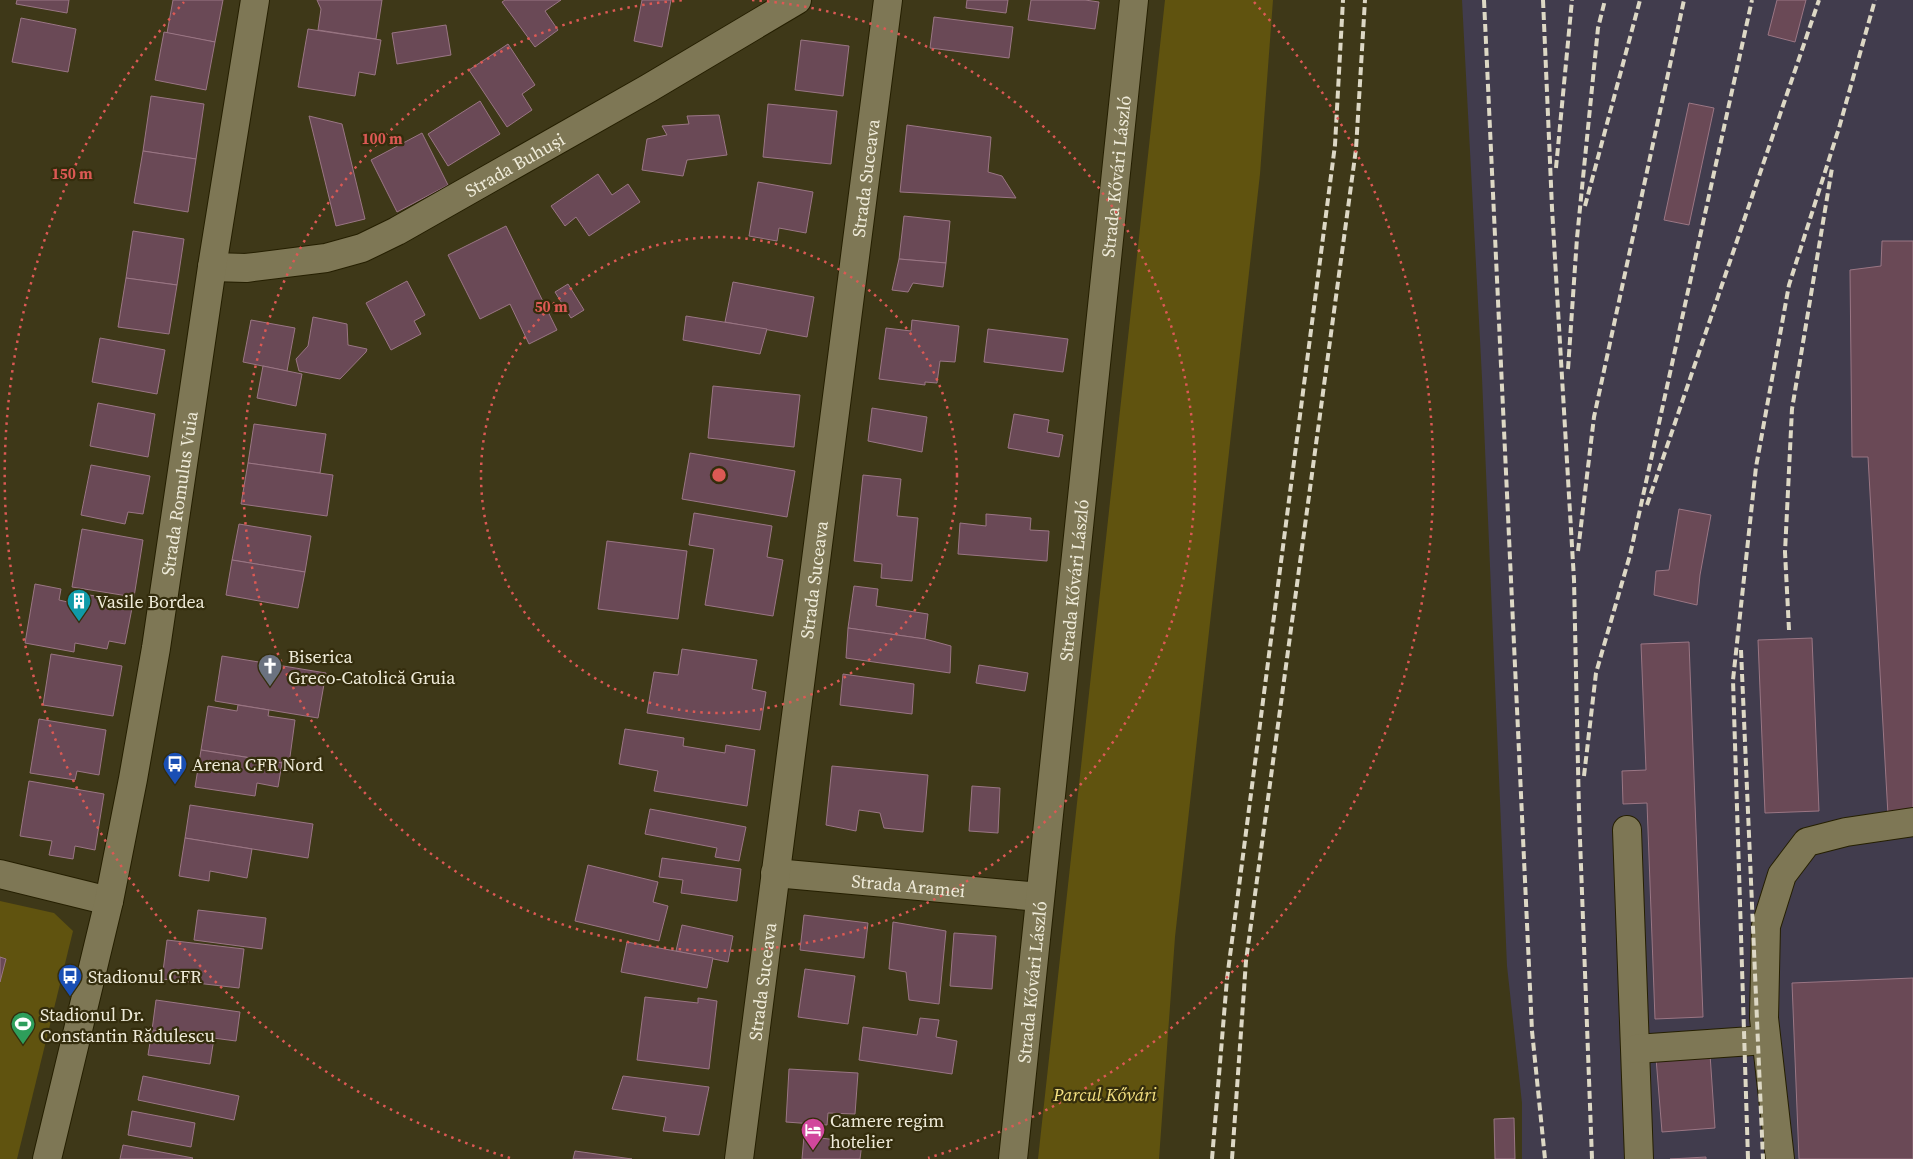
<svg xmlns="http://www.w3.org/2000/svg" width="1913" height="1159" font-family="'Source Serif 4',serif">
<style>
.industrial{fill:#413c4d}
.green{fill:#60530f}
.building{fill:#6a4956;stroke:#9a7684}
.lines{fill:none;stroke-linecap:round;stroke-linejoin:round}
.minor-casing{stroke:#251f00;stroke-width:30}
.minor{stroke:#7e7755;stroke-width:28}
.rail{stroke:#ddd8c5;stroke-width:4;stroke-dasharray:8 4;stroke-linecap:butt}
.ring{fill:none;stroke:#dc5954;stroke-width:2.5;stroke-dasharray:2.5 5}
.labels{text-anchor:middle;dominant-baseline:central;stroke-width:4.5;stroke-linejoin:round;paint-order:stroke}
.street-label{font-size:18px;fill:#efebd9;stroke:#342d0d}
.poi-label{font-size:18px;fill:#efebd9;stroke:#342d0d;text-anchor:start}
.park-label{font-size:18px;font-style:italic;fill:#f5e182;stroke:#342d0d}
.centre{fill:#dc5954;stroke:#342d0d;stroke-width:2.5}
.ring-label{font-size:15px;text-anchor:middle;font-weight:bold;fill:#dc5954;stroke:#342d0d;stroke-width:4.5;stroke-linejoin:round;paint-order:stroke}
</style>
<rect width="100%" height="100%" fill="#3e3818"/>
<path class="industrial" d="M1462,0h451v1159h-391v-56l-15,-137 -25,-588z"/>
<g class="green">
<path d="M1165,0h108l-13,174 -85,763 -16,222h-121z"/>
<path d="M0,901l54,12 19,18 -56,228h-17z"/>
</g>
<g class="building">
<path d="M17,0h52l-2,13 -51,-9z"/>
<path d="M173,0h50l-8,42 -48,-9z"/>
<path d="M317,0h65l-6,39 -58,-9 3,-21z"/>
<path d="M505,0h56l-16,11 13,19 -23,17 -33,-45z"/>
<path d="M642,0h29l-9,47 -28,-6z"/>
<path d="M967,0h41l-2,13 -40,-5z"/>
<path d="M1031,0h54l14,2 -4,27 -67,-9z"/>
<path d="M1777,0h29l-11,42 -27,-7z"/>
<path d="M934,17l79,10 -4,31 -79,-10z"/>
<path d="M21,18l55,11 -8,43 -56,-10z"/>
<path d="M446,25l5,30 -54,9 -5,-31z"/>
<path d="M308,29l73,11 -6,35 -16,-3 -4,24 -57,-9z"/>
<path d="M164,32l51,10 -9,48 -51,-10z"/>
<path d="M801,40l48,6 -6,50 -48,-6z"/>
<path d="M508,44l27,41 -13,9 10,16 -25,17 -38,-57z"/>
<path d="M151,96l53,8 -8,55 -53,-8z"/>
<path d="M480,101l20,33 -52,32 -20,-32z"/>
<path d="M1689,103l25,5 -25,117 -25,-5z"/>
<path d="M768,104l69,7 -6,53 -68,-7z"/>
<path d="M719,115l8,40 -40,5 -4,16 -41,-6 5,-31 20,-4 -5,-9 27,-2 -2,-8z"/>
<path d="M309,116l33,8 23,95 -29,7z"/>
<path d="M907,125l84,12 -3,35 14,4 14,22 -116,-6z"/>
<path d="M422,133l26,52 -51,27 -26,-52z"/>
<path d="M143,151l53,8 -8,53 -54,-9z"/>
<path d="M598,174l14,21 16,-11 12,18 -51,34 -13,-19 -11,9 -14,-20z"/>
<path d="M758,182l55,10 -7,41 -27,-5 -2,13 -28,-5z"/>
<path d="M904,216l46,5 -4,42 -47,-4z"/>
<path d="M506,226l51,104 -28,14 -19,-40 -30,15 -32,-64z"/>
<path d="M133,231l51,8 -7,46 -51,-7z"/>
<path d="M1882,241h31v572l-25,2 -20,-358h-16l-2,-187 31,-4z"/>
<path d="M899,259l47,4 -3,24 -30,-4 -5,9 -16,-2z"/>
<path d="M126,278l51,7 -8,49 -51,-7z"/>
<path d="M407,281l18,34 -11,6 7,13 -30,16 -25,-47z"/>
<path d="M733,282l81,15 -7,40 -82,-15z"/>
<path d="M568,284l16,26 -13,8 -16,-26z"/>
<path d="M686,316l81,13 -7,25 -77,-14z"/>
<path d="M313,317l34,7 1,21 19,4 -1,3 -26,27 -41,-8 -3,-12 12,-13z"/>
<path d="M251,320l44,8 -8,43 -44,-9z"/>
<path d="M912,320l47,6 -4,36 -15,-1 -3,22 -12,-1v3l-46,-6 7,-51 25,3z"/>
<path d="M988,329l80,10 -5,33 -79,-10z"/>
<path d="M100,338l65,12 -8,44 -65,-12z"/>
<path d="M263,366l39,8 -6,32 -39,-8z"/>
<path d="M713,386l87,9 -6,52 -86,-9z"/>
<path d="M98,403l57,11 -7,43 -58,-11z"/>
<path d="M872,408l55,9 -5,35 -54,-11z"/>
<path d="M1014,414l35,6 -2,12 16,3 -4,22 -51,-9z"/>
<path d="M254,424l72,10 -6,39 -72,-10z"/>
<path d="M690,453l105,18 -8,46 -105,-18z"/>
<path d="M248,463l85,12 -6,41 -86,-12z"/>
<path d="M91,465l59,11 -7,38 -15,-2 -3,12 -44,-9z"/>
<path d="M863,475l38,4 -4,37 21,2 -6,63 -31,-3 1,-14 -28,-3z"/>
<path d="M1679,509l32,6 -11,60 -3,30 -43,-10 2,-24 13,-1z"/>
<path d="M694,513l78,13 -5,31 16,3 -10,56 -68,-11 9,-56 -25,-4z"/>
<path d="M986,514l45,4 -1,12 19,1 -2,30 -89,-7 2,-31 26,3z"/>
<path d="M239,524l72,12 -6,36 -73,-12z"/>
<path d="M82,529l61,11 -9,57 -62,-10z"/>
<path d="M607,541l80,10 -9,68 -80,-10z"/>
<path d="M232,560l73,12 -7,36 -72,-13z"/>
<path d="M35,584l26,5 -2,11 13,3 1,-11 60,11 -8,41 -16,-3 -2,8 -32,-6 -1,9 -49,-9z"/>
<path d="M854,586l24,3 -2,17 52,8 -3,25 -77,-11z"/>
<path d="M848,628l77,11 26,7 -1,27 -104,-15z"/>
<path d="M1812,638l7,173 -54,2 -7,-173z"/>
<path d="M1689,642l14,375 -48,2 -8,-216 -24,1 -1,-33 24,-1 -5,-126z"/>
<path d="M682,649l75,11 -5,29 14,3 -6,38 -113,-17 7,-41 24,3z"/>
<path d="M51,654l71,12 -9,50 -70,-11z"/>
<path d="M222,656l104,17 -8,45 -103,-17z"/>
<path d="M979,665l49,8 -3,18 -49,-8z"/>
<path d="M843,674l71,10 -2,30 -72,-9z"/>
<path d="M238,705l31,5 -1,6 27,4 -6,44 -88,-14 7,-44 29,5z"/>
<path d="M39,719l67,11 -7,45 -22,-4 -2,9 -45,-7z"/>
<path d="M625,729l59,9 -1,8 42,7 1,-8 29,5 -8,56 -93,-15 4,-20 -39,-7z"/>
<path d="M201,750l81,13 -4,24 -21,-4 -2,13 -60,-9z"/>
<path d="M832,766l96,9 -5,57 -39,-4 -4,-15 -21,-3 -3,21 -30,-6z"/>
<path d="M29,781l75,13 -9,56 -20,-4 -2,13 -24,-4 3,-14 -32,-5z"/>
<path d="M972,786l28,2 -2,45 -29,-2z"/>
<path d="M190,805l123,19 -5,34 -123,-20z"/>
<path d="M650,809l96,18 -7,34 -24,-4 2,-9 -72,-14z"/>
<path d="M185,838l67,11 -5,29 -37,-7 -1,10 -30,-5z"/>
<path d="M662,858l79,11 -4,32 -56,-8 2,-13 -24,-3z"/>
<path d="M588,865l70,17 -5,20 15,4 -9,35 -84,-20z"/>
<path d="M198,910l68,8 -4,31 -68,-9z"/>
<path d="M804,915l64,8 -4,35 -64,-8z"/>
<path d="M893,922l53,9 -7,73 -30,-4 -3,-28 -17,-3z"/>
<path d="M682,925l51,11 -5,26 -52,-11z"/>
<path d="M954,933l42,3 -4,53 -42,-3z"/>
<path d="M167,940l77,9 -5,39 -77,-9z"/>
<path d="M627,942l86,16 -6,30 -86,-16z"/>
<path d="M0,957l6,2 -6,23z"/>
<path d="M805,969l50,7 -7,48 -50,-7z"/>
<path d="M1913,978v181h-114l-7,-176z"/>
<path d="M645,997l53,6v-5l19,3 -8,68 -72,-9z"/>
<path d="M156,1000l84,12 -4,29 -84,-11z"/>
<path d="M920,1018l19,2 -3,17 21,4 -5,33 -93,-14 4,-33 54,8z"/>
<path d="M152,1030l62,8 -4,26 -62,-9z"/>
<path d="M1710,1054l5,74 -53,4 -6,-74z"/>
<path d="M789,1069l69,4 -3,41 -27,-1 -1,12 -41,-3z"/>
<path d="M143,1076l96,20 -5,24 -96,-20z"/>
<path d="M623,1076l86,11 -10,48 -36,-4 3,-14 -54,-8z"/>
<path d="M132,1111l63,12 -4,24 -63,-12z"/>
<path d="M1514,1118l1,41h-20l-1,-40z"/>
<path d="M804,1136l58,7 -2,16h-58z"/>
<path d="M123,1145l70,13 -1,1h-72z"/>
<path d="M575,1151l57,8h-59z"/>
<path d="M1706,1157v2h-36z"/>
</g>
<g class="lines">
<defs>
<g id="minor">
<path id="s1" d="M212,267l34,1 80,-10 36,-10 35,-17 252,-143 148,-88"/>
<path d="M1627,830l12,329"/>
<path id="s2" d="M775,873l265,24"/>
<path d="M0,874l109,27"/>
<path d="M1636,1049l130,-9"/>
<path id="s3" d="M47,1159l62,-258 24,-122 23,-131 56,-381 43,-267"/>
<path id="s4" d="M739,1159l149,-1159"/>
<path id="s5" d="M1013,1159l121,-1159"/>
<path d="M1780,1159l-16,-141 2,-92 16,-51 25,-33 39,-10 67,-10"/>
</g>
</defs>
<use href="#minor" class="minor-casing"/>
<use href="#minor" class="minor"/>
<g class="rail">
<path d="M1484,0l48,1031 13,128"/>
<path d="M1543,0l9,208 22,372 5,233 13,346"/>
<path d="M1556,168l16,-168"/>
<path d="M1585,206l55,-206"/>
<path d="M1568,369l9,-131 21,-210 7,-28"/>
<path d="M1647,505l172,-505"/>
<path d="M1578,551l16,-134 90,-417"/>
<path d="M1789,630l-4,-78 7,-143 40,-241"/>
<path d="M1741,650l22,509"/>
<path d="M1584,776l12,-103 34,-118 122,-555"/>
<path d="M1212,1159l15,-180 108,-834 8,-145"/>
<path d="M1232,1159l14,-198 110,-812 9,-149"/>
<path d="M1748,1159l-15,-479 23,-213 33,-182 50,-157 36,-128"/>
</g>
</g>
<g class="ring">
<circle cx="719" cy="475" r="238"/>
<path d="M752 0A476 476 0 1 1 686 0"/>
<path d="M510 1158A714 714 0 0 1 184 2M1254 2A714 714 0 0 1 928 1158"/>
</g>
<defs>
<symbol id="building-pin" viewBox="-11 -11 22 30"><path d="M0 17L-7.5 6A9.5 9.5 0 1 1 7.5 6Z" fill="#0f9aa8" stroke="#342d0d"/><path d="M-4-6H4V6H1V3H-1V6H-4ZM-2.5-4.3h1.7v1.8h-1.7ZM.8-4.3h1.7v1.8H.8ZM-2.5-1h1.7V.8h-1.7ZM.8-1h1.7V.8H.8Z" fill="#fff"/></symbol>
<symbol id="church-pin" viewBox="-11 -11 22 30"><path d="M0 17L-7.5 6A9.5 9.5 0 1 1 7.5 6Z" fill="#6b7280" stroke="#342d0d"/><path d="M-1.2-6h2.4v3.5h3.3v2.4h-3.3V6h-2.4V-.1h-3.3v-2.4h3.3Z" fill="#fff"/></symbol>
<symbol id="bus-pin" viewBox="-11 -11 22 30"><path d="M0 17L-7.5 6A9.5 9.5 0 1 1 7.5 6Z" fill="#1a4fb4" stroke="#342d0d"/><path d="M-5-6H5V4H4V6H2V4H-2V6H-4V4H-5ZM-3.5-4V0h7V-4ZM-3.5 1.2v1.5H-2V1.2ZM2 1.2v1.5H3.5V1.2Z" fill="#fff"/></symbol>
<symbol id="stadium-pin" viewBox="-11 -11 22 30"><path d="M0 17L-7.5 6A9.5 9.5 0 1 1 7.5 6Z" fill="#2e9e5b" stroke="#342d0d"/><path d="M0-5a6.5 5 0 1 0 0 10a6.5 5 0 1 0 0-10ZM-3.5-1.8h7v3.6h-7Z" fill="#fff"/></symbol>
<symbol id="hotel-pin" viewBox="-11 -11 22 30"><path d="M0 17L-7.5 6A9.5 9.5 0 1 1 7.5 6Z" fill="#d1479c" stroke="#342d0d"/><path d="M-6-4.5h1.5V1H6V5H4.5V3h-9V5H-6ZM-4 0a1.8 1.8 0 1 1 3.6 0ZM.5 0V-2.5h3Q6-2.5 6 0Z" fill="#fff"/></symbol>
</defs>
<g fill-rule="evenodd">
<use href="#building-pin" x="65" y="587" width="28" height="38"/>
<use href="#church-pin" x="256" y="652" width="28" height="38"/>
<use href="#bus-pin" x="161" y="750" width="28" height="38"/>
<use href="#bus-pin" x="56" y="962" width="28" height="38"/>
<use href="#stadium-pin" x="9" y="1010" width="28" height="38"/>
<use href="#hotel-pin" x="799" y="1116" width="28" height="38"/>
</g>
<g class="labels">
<g class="street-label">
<text stroke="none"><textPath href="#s1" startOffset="326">Strada Buhuși</textPath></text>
<text stroke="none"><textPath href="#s5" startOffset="988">Strada Kővári László</textPath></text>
<text stroke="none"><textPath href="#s4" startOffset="989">Strada Suceava</textPath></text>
<text stroke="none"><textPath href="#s3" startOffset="679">Strada Romulus Vuia</textPath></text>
<text stroke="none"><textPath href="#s4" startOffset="584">Strada Suceava</textPath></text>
<text stroke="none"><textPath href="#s5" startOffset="582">Strada Kővári László</textPath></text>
<text stroke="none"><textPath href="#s2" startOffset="134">Strada Aramei</textPath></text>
<text stroke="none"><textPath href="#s4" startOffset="179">Strada Suceava</textPath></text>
<text stroke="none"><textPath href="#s5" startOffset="178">Strada Kővári László</textPath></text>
</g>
<g class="poi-label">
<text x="96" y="601">Vasile Bordea</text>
<text x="288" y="656">Biserica<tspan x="288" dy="21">Greco-Catolică Gruia</tspan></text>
<text x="192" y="764">Arena CFR Nord</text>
<text x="88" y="976">Stadionul CFR</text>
<text x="40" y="1014">Stadionul Dr.<tspan x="40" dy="21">Constantin Rădulescu</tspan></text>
<text x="830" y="1120">Camere regim<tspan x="830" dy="21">hotelier</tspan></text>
</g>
<g class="park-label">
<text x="1105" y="1094">Parcul Kővári</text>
</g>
</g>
<circle cx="719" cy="475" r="8" class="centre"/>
<g class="ring-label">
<text x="382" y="144">100 m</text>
<text x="72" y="179">150 m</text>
<text x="551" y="312">50 m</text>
</g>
</svg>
